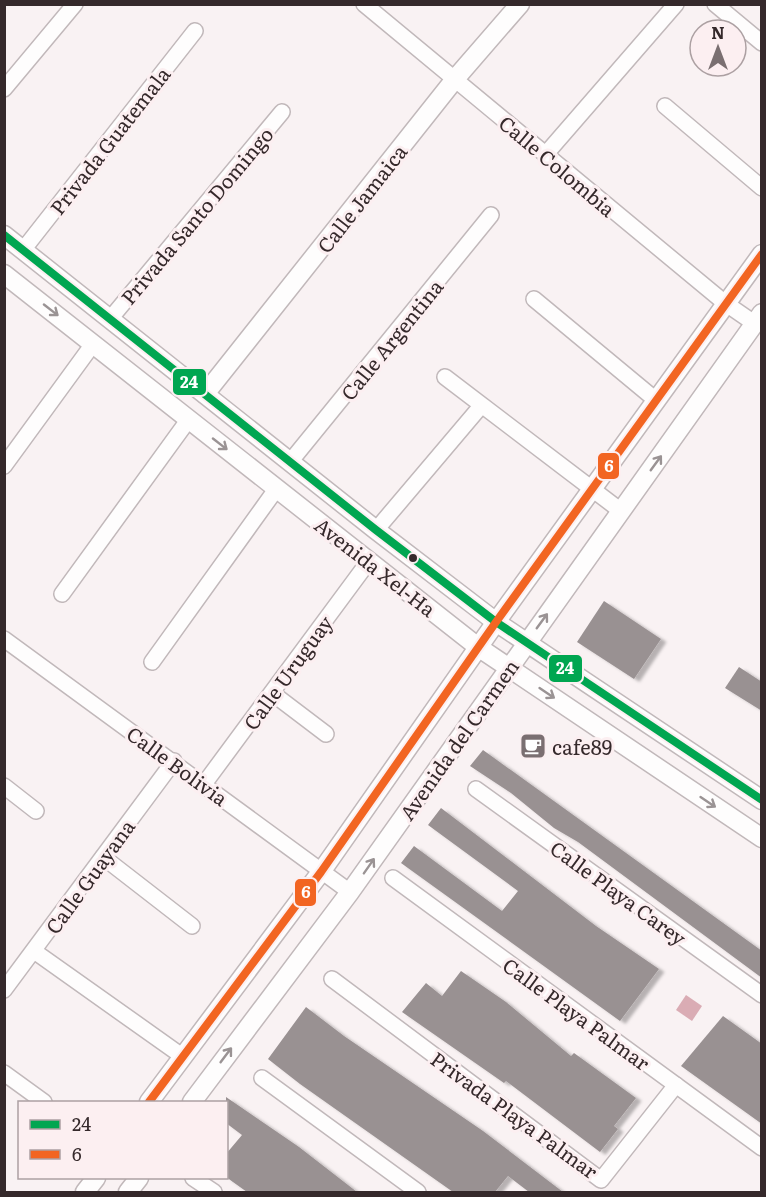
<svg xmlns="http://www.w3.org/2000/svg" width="766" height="1197" font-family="Literata,serif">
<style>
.water{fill:#daacb4}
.building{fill:#999192;filter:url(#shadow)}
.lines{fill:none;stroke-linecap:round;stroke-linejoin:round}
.minor-casing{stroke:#c1b8ba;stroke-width:18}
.tertiary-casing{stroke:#c1b8ba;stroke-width:21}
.minor{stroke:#fefdfd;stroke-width:15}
.tertiary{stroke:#fefdfd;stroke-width:18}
.bus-1-casing{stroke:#fceff1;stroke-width:12}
.bus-2-casing{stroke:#fceff1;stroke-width:12}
.bus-1{stroke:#00a651;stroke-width:8}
.bus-2{stroke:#f26522;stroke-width:8}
.oneway{stroke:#9a9394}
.bus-dot{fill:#35292b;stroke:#fceff1;stroke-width:2}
.labels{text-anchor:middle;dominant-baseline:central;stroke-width:6;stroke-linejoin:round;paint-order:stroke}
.street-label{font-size:20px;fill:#35292b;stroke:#fceff1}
.poi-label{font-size:20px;fill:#35292b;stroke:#fceff1;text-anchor:start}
.line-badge{stroke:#fceff1;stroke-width:2}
.badge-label{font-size:16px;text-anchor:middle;font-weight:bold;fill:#fff}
</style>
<defs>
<filter id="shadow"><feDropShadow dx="5.5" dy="3" stdDeviation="1.5" flood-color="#0004"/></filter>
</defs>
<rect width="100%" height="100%" fill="#f9f2f3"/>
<path class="water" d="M686,995l16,11 -10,15 -16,-11z"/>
<g class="building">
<path d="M604,601l57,38 -27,40 -57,-37z"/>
<path d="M739,667l23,15v29l-37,-23z"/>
<path d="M483,750l279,201v27l-184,-136 -24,-14 -43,-35 -41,-27z"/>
<path d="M441,808l155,118 63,43 -39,52 -219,-158 13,-17 88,65 16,-20 -90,-66z"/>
<path d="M461,971l45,31 65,54 3,-3 62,45 -22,28 4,3 -18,23 -94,-71 -2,2 -102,-71 24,-29 16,13z"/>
<path d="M306,1007l38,29 139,95 80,61h-34l-21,-16 -13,16h-42l-153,-108 -32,-25z"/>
<path d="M723,1016l39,28v80l-81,-58z"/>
<path d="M226,1097l73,50 58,45h-110l-21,-15v-23l16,-19 -16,-12z"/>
</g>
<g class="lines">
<defs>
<g id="minor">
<path d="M364,4l361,299 29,20"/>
<path d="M715,4l47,39"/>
<path d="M4,89l71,-85"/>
<path d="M665,106l97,82"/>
<path d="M545,155l131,-151"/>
<path d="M23,250l172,-219"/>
<path d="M534,299l123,102"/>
<path d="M110,319l172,-207"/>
<path d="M445,377l176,134"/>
<path d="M290,462l201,-247"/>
<path d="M4,466l89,-122"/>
<path d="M376,530l105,-124"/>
<path d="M62,594l127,-175"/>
<path d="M4,639l346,253"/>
<path d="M152,662l125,-174"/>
<path d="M272,693l54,41"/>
<path d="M204,784l165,-223"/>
<path d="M4,786l32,25"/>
<path d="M476,789l286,206"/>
<path d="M103,857l89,69"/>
<path d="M393,878l369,270"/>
<path d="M34,951l148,105"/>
<path d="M332,979l269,201 75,-95"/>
<path d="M4,990l170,-229"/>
<path d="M4,1073l40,29"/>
<path d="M262,1078l156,114"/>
<path d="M193,1178l21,14"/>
</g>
<g id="tertiary">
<path d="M4,235l372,295 120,92 266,178"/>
<path d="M4,274l474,373 284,191"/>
<path d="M205,394l250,-315 65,-75"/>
<path d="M149,1102l172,-230 175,-250 266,-368"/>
<path d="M192,1102l158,-210 412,-579"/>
<path d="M85,1192l11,-14"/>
<path d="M128,1192l11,-14"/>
</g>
</defs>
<use href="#minor" class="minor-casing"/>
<use href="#tertiary" class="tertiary-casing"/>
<use href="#minor" class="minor"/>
<use href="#tertiary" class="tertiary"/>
<defs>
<path id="bus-1" d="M4,235l372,295 120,92 266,178"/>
<path id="bus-2" d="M149,1102l172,-230 175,-250 266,-368"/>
</defs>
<use href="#bus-1" class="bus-1-casing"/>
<use href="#bus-2" class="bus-2-casing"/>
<use href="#bus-1" class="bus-1"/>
<use href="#bus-2" class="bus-2"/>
</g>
<defs><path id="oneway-shaft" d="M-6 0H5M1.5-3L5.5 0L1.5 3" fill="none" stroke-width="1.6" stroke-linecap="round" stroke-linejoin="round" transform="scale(1.5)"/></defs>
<g class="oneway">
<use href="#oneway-shaft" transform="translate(51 310) rotate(38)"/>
<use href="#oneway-shaft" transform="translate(220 444) rotate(38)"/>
<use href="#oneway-shaft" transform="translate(656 463) rotate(-54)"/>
<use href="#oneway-shaft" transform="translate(542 621) rotate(-54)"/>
<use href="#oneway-shaft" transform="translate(547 693) rotate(34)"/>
<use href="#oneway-shaft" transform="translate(708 802) rotate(34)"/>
<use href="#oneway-shaft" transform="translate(369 866) rotate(-55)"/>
<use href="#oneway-shaft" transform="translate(226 1055) rotate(-53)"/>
</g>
<defs>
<symbol id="cafe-square" viewBox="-11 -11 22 22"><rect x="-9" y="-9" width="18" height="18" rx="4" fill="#7a6f71" stroke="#fceff1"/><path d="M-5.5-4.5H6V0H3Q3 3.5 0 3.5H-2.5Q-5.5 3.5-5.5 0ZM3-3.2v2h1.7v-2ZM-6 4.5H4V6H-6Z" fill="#fff"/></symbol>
</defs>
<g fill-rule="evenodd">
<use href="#cafe-square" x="518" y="731" width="30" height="30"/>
</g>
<circle class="bus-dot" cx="413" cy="558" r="5"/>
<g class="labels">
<g class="street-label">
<text transform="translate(109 140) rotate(-52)">Privada Guatemala</text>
<text transform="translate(558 165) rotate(40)">Calle Colombia</text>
<text transform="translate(361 198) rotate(-52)">Calle Jamaica</text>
<text transform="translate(196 215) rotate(-50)">Privada Santo Domingo</text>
<text transform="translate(391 339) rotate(-51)">Calle Argentina</text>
<text transform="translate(376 566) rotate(38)">Avenida Xel-Ha</text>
<text transform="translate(287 672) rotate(-54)">Calle Uruguay</text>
<text transform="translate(458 739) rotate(-55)">Avenida del Carmen</text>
<text transform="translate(178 765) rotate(36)">Calle Bolivia</text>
<text transform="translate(89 876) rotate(-54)">Calle Guayana</text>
<text transform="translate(619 892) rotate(36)">Calle Playa Carey</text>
<text transform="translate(577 1013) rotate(36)">Calle Playa Palmar</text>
<text transform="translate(515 1114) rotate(36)">Privada Playa Palmar</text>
</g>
<g class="poi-label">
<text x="552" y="746">cafe89</text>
</g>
</g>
<g class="line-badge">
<rect x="172" y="368" width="35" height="28" rx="6" fill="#00a651"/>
<rect x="597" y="452" width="23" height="28" rx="6" fill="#f26522"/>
<rect x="548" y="654" width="35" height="29" rx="6" fill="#00a651"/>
<rect x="294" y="878" width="23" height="29" rx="6" fill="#f26522"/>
</g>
<g class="badge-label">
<text x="189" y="388">24</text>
<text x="609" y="472">6</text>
<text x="565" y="674">24</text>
<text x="306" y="898">6</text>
</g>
<rect width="766" height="1197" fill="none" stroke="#35292b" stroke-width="12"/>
<rect x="18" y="1101" width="210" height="78" fill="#fceff1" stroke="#aca0a2" stroke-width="1.5"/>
<rect x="30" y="1120" width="30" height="9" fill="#00a651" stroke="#aca0a2" stroke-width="1.5"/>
<text x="72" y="1131" font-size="18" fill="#35292b">24</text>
<rect x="30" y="1150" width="30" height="9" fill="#f26522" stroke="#aca0a2" stroke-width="1.5"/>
<text x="72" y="1161" font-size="18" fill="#35292b">6</text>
<g transform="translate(718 48)"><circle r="28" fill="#fceff1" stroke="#aca0a2" stroke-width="1.5"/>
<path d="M0-4.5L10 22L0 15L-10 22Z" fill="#7a6f71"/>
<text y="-9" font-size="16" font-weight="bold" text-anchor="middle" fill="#35292b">N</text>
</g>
</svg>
